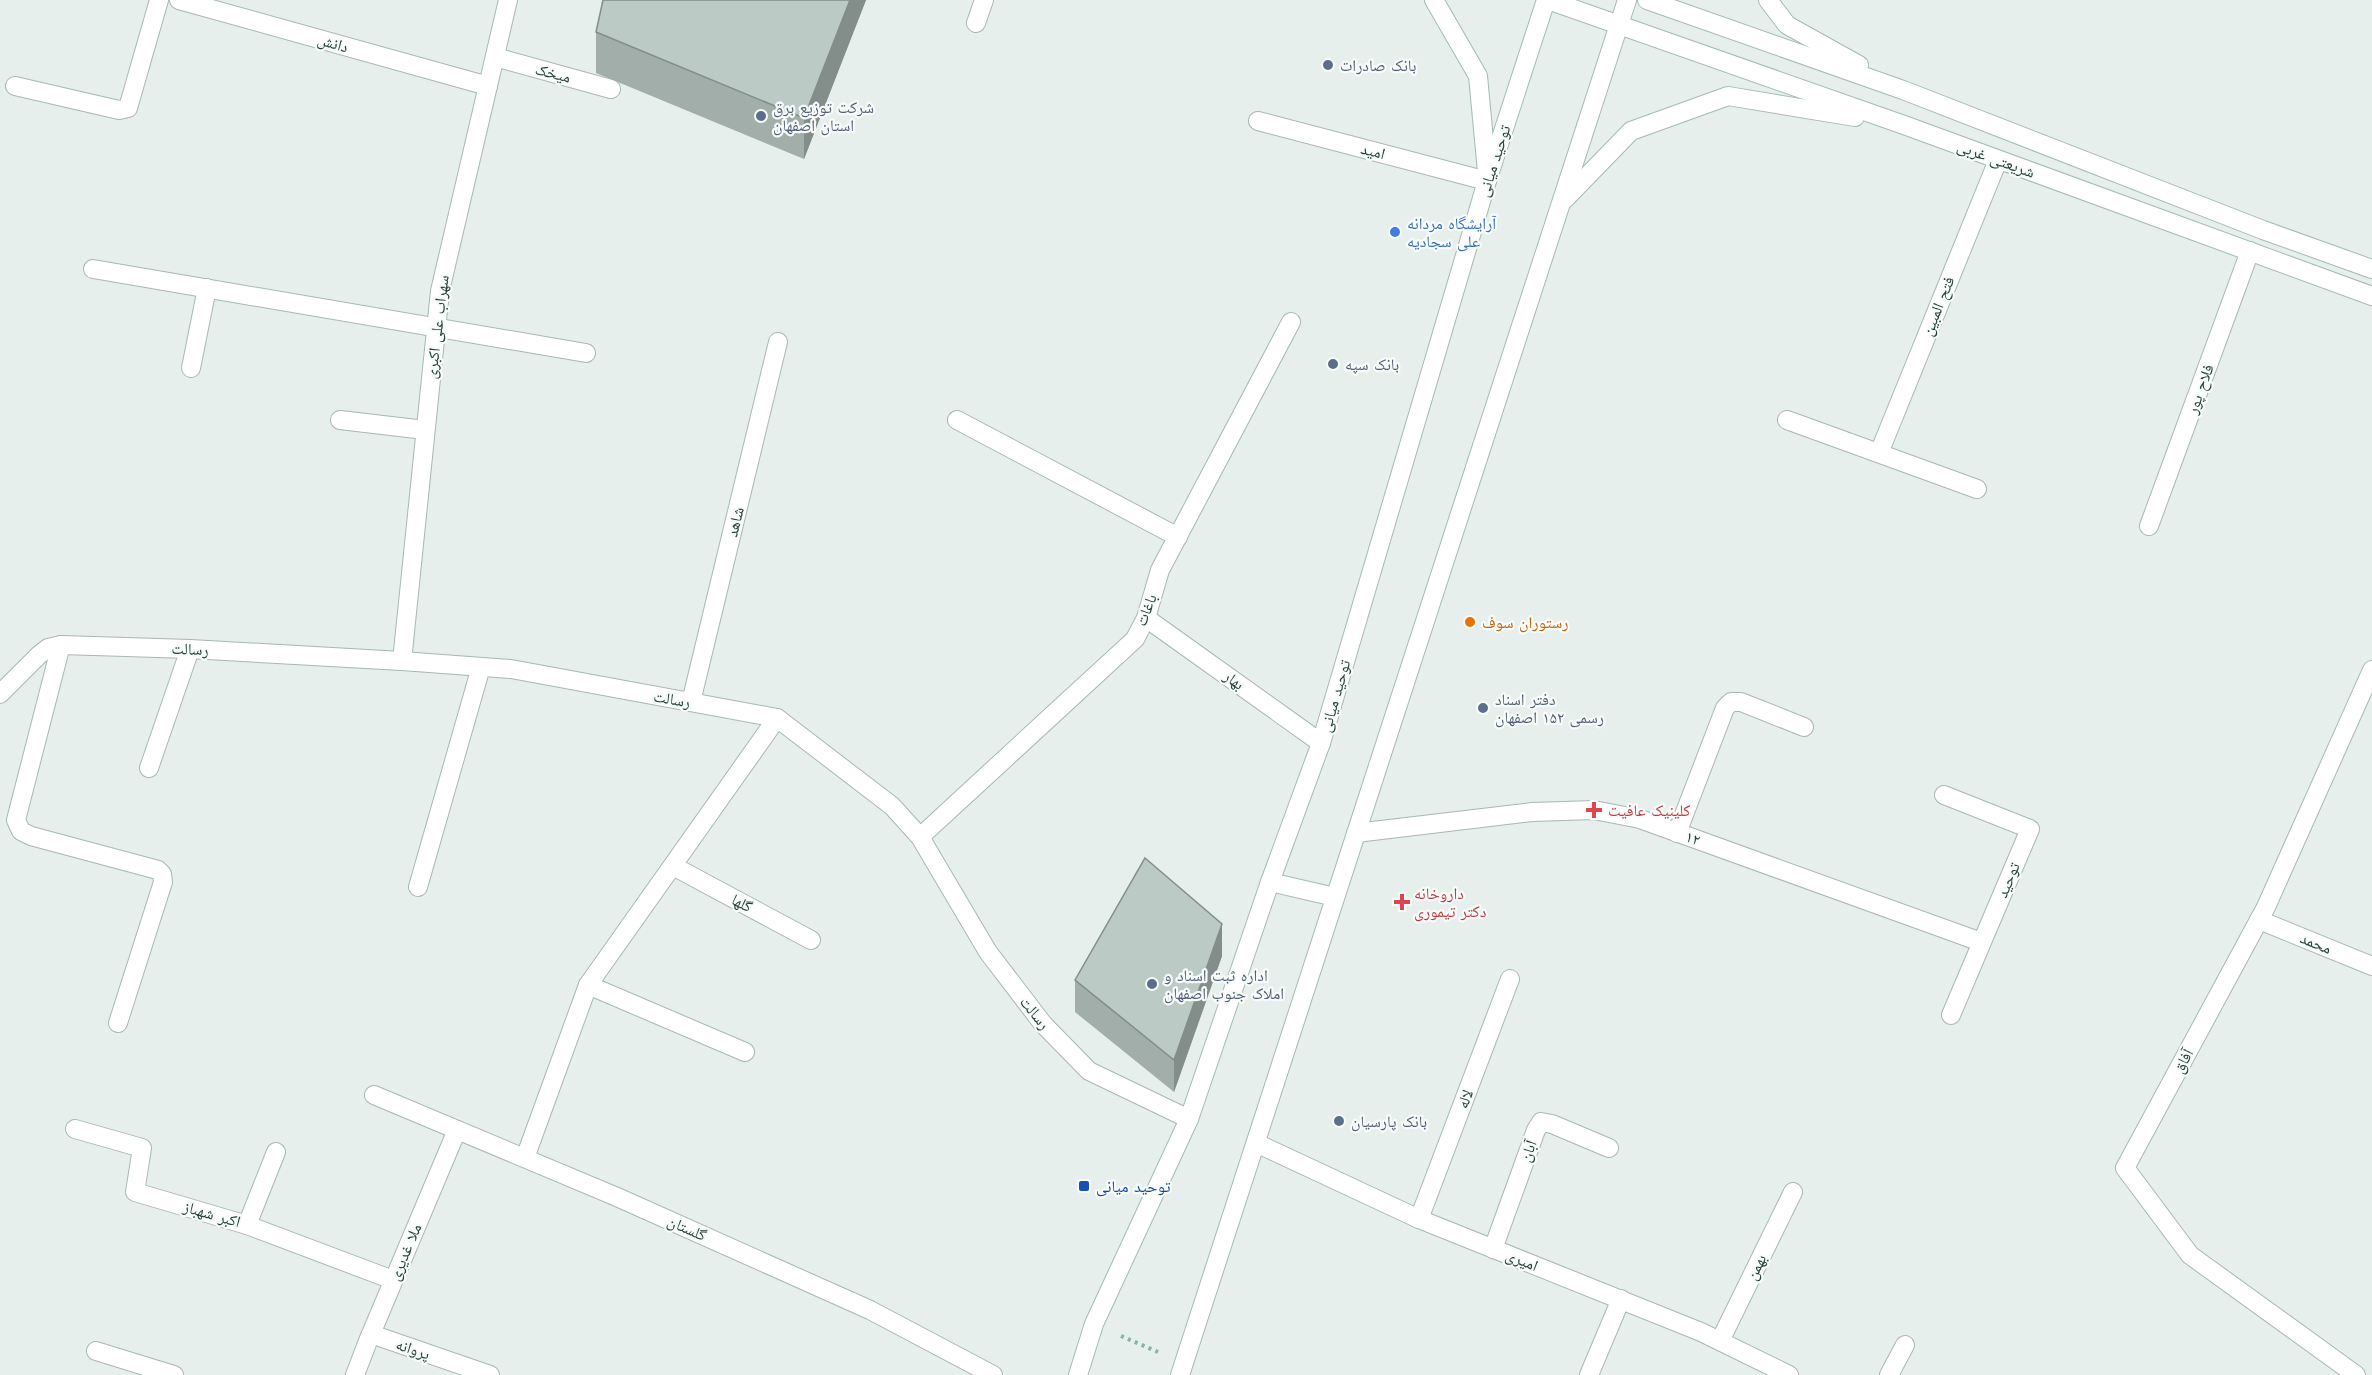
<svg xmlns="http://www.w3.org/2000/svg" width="2372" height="1375" font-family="'Work Sans','Noto Naskh Arabic',sans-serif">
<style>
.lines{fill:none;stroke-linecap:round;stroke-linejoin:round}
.minor-casing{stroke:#a8b8b2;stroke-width:20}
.secondary-casing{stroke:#a4bbb3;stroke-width:20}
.path{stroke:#86b3a5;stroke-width:4;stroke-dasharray:3 4.5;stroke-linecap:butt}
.minor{stroke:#fff;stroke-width:18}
.secondary{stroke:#fff;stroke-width:18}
.wall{fill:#a1aea9}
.shaded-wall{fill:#838d89}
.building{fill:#bbcac4;stroke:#838d89;stroke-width:1.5}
.service-dot{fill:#5c6f8a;stroke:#f7fbf9;stroke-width:2}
.shop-dot{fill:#3f7fe0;stroke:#f7fbf9;stroke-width:2}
.food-dot{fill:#e8710a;stroke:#f7fbf9;stroke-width:2}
.health-dot{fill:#e0444e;stroke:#f7fbf9;stroke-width:2}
.transit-dot{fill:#1a4fb4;stroke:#f7fbf9;stroke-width:2}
.labels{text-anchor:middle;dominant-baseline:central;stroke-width:4.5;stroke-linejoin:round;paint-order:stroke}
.street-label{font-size:16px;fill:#24423a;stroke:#f7fbf9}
.service-label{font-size:16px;fill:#4e5e75;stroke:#f7fbf9;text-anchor:start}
.shop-label{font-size:16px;fill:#366cbe;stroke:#f7fbf9;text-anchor:start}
.food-label{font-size:16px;fill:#c56008;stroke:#f7fbf9;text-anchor:start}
.health-label{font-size:16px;fill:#be3a42;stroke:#f7fbf9;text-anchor:start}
.transit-label{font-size:16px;fill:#164399;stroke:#f7fbf9;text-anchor:start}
</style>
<rect width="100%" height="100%" fill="#e6efeb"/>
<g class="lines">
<defs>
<g id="minor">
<path d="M179,0l309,86"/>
<path d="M976,23l8,-23"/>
<path d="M495,57l116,32"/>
<path d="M15,86l104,24 9,-2 31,-108"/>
<path d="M1258,121l229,60"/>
<path d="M93,269l493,84"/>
<path d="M191,368l16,-80"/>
<path d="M340,420l85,10"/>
<path d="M957,420l221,117"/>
<path d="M1787,420l190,69"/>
<path d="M1879,453l119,-293"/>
<path d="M2149,526l101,-275"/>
<path d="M1146,618l175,125"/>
<path d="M61,645l-45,175 5,11 10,5 127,34 4,4 1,8 -45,141"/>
<path d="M402,661l38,-370 68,-291"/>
<path d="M0,694l39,-39 9,-7 13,-3 129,4 212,12 109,8 266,49 115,88 28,31 68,115 55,72 46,47 100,48"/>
<path d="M691,702l87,-360"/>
<path d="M149,768l41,-119"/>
<path d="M1944,795l86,34 -79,186"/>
<path d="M1356,833l176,-21 62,-2 46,9 341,123"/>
<path d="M1677,833l48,-125 6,-6h10l63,25"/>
<path d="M920,837l215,-198 11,-21 14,-48 131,-248"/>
<path d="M673,866l138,74"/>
<path d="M418,887l63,-220"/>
<path d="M2259,920l113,46"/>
<path d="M588,985l157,67"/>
<path d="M374,1095l243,102 253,113 123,65"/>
<path d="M75,1129l67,19 -7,44 112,33 146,55"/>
<path d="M1256,1143l163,76 282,113 88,43"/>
<path d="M525,1158l63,-173 189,-267"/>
<path d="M1419,1219l91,-240"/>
<path d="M247,1225l29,-73"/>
<path d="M1493,1249l43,-119 5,-8 11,2 57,24"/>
<path d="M371,1334l119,41"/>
<path d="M1720,1341l73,-149"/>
<path d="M96,1351l78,24"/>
<path d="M355,1375l13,-34 89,-211"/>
<path d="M1589,1375l32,-76"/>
<path d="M1889,1375l16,-30"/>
<path d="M2356,1375l-166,-120 -65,-87 141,-261 106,-237"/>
</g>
<g id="secondary">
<path d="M1434,0l44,76 9,96"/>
<path d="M1548,0l356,125 468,171"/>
<path d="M1647,0l256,90 360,140 109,39"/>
<path d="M1768,0l19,25 72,40"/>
<path d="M1565,199l66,-68 97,-35 127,21"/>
<path d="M1270,882l65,15"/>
<path d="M1078,1375l16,-51 95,-205 81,-237 51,-139 166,-562 59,-181"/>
<path d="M1180,1375l447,-1375"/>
</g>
</defs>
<use href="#minor" class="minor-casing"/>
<use href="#secondary" class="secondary-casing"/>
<path class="path" d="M1121,1336l37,16"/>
<use href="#minor" class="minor"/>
<use href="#secondary" class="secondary"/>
</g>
<g class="wall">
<path d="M866,0l-62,159 -208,-86v-41z"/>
<path d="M1222,956l-48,136 -99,-80v-32z"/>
</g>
<g class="shaded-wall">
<path d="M850,0h16l-62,159v-41z"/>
<path d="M1222,924v32l-48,136v-32z"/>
</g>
<g class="building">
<path d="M603,0h247l-46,118 -208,-86z"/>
<path d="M1145,858l77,66 -48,136 -99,-80z"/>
</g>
<g class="service-dot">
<circle cx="1328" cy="65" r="6"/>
<circle cx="761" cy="116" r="6"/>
<circle cx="1333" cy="364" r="6"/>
<circle cx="1483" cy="708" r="6"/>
<circle cx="1152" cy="984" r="6"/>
<circle cx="1339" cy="1121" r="6"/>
</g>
<circle class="shop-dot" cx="1395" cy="232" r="6"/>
<circle class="food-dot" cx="1470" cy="622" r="6"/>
<g class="health-dot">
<path d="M1591 801h6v6h6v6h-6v6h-6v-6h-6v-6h6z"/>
<path d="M1399 893h6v6h6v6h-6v6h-6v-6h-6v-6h6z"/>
</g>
<rect class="transit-dot" x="1078" y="1180" width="12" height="12" rx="3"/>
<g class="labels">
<g class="street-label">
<text transform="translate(333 43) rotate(16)">دانش</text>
<text transform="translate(553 73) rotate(15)">میخک</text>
<text transform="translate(1373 151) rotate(15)">امید</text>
<text transform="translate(1996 159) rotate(20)">شریعتی غربی</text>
<text transform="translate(1494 161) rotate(-72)">توحید میانی</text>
<text transform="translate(1938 306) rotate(-68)">فتح المبین</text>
<text transform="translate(437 327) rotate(-83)">سهراب علی اکبری</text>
<text transform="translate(2200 389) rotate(-70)">فلاح پور</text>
<text transform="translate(735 522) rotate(-76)">شاهد</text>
<text transform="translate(1146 610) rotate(-69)">باغات</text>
<text transform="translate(190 649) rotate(2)">رسالت</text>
<text transform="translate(1234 680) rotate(36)">بهار</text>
<text transform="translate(1335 696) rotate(-74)">توحید میانی</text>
<text transform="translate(672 699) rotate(10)">رسالت</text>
<text transform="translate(1693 838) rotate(20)">۱۲</text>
<text transform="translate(2008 880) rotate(-67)">توحید</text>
<text transform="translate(742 903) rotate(28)">گلها</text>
<text transform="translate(2316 943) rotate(22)">محمد</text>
<text transform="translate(1035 1013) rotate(51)">رسالت</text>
<text transform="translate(2183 1061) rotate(-62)">آفاق</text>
<text transform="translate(1465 1099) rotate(-69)">لاله</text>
<text transform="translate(1528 1151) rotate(-70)">آبان</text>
<text transform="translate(212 1214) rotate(16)">اکبر شهباز</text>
<text transform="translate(687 1228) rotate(24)">گلستان</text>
<text transform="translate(405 1252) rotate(-67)">ملا غدیری</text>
<text transform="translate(1522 1260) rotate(22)">امیری</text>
<text transform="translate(1756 1267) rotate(-64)">بهمن</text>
<text transform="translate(413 1349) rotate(19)">پروانه</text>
</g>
<g class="service-label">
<text x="1340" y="65">بانک صادرات</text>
<text x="773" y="107">شرکت توزیع برق<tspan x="773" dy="18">استان اصفهان</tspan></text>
<text x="1345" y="364">بانک سپه</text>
<text x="1495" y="699">دفتر اسناد<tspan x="1495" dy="18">رسمی ۱۵۲ اصفهان</tspan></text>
<text x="1164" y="975">اداره ثبت اسناد و<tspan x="1164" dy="18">املاک جنوب اصفهان</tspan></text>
<text x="1351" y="1121">بانک پارسیان</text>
</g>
<g class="shop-label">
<text x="1407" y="223">آرایشگاه مردانه<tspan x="1407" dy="18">علی سجادیه</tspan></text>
</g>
<g class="food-label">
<text x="1482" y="622">رستوران سوف</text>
</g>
<g class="health-label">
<text x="1608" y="810">کلینیک عافیت</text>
<text x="1414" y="893">داروخانه<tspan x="1414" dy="18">دکتر تیموری</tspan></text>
</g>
<g class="transit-label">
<text x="1096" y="1186">توحید میانی</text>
</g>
</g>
</svg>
